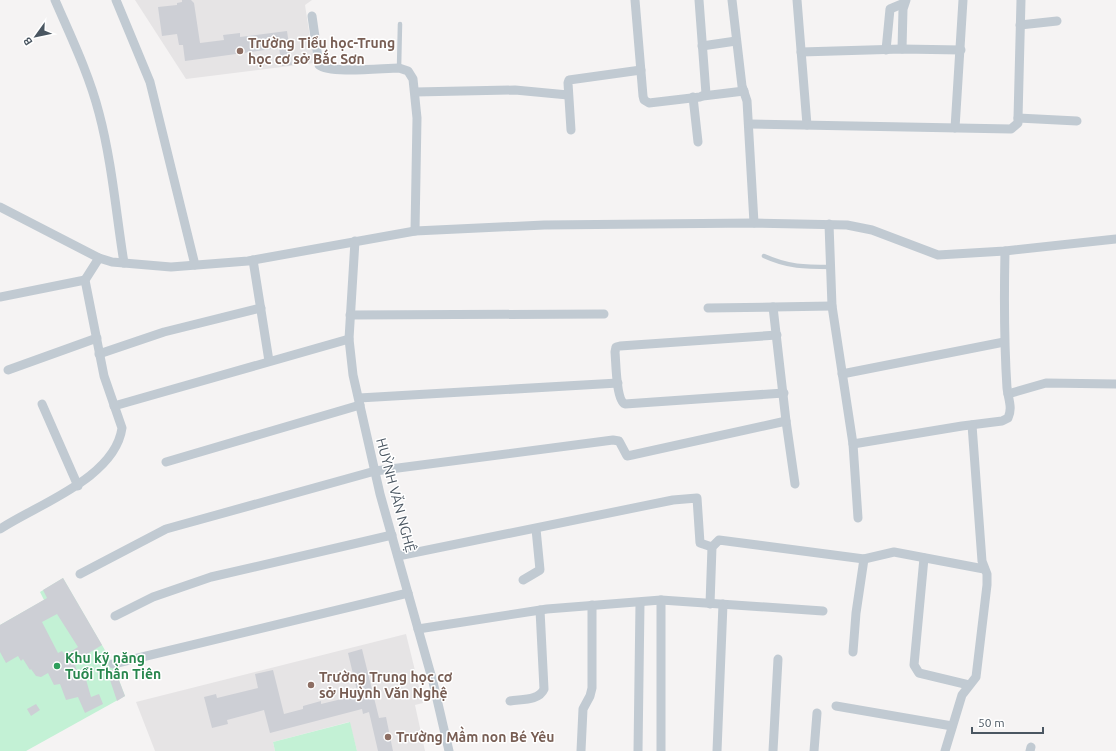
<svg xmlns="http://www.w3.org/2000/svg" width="1116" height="751" font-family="Ubuntu,sans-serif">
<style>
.education{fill:#e6e4e5}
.green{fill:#c3f1d5}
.building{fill:#cdcfd5;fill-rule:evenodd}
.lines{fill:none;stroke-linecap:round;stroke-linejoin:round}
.service{stroke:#c1cad2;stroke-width:4.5}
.minor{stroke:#c1cad2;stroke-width:9}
.education-dot{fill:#8d6e63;stroke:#fff;stroke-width:1.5}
.leisure-dot{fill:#2e9e5b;stroke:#fff;stroke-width:1.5}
.labels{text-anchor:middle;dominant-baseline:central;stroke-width:3;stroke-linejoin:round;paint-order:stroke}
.education-label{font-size:14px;font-weight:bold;fill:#785e54;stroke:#fff;text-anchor:start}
.street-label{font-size:14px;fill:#4a5661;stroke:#fff}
.leisure-label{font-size:14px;font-weight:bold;fill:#27864d;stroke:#fff;text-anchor:start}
</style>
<rect width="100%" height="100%" fill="#f5f3f3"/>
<g class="education">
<path d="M135,0h177l-7,5 9,58 -128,16z"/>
<path d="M406,634l17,69 -8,2 10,46h-68l-8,-29 -76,20 2,9h-120l-19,-49z"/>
</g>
<g class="green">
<path d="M63,578l50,86 12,32 -99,55h-26v-126l44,-25 -4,-8z"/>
<path d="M350,722l7,29h-82l-2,-9z"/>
</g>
<g class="building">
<path d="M182,0h9l3,3 6,40 24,-3 -1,-5 17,-2v4l47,-6 5,34 -10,1 -3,-18 -94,13 -2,-16h-4l-2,-11 -15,2 -4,-29 19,-2v-2l5,-1z"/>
<path d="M63,578l39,67 -28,17 5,15 6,-1 6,21 8,-3 4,10 -18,9 -7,-16 -12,3 -6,-16 -6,1 -6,-12 -7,4 -5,-1 -5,-7 -1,1 -7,-11 -2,2 -3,-5 -12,7 -6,-11v-27l47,-27 -4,-8zM57,614l21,33 -13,8 -3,-4 -4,2 -16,-31z"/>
<path d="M362,649l17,69 7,-1 7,34h-15l-9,-39 -6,2 -1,-5 -92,24 -6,-23 -37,10 1,4 -16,4 -8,-31 12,-3 1,4 41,-10 -3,-14 18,-4 11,44 19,-5v-3l18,-5v3l37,-9 -10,-42z"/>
<path d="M111,670h4l10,26 -8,5 -10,-30z"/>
<path d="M36,704l4,6 -9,6 -4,-7z"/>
</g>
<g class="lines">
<g class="service">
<path d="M399,68l1,-44"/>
<path d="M764,256c24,11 41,11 67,11"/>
</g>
<g class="minor">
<path d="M55,0c16,37 34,74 44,113 13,49 17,100 25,150"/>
<path d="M116,0l34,82 45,183"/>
<path d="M635,0l8,96 1,4 5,3 51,-6 6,-3 -7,-94"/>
<path d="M732,0l10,86 5,15 7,122"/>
<path d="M797,0l10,125"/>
<path d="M312,16l7,49c11,9 64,3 80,3l9,3 5,8 4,39 -2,113"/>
<path d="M1020,25l37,-4"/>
<path d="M702,46l34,-5"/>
<path d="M902,49l1,-40 3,-9"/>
<path d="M886,50l4,-41 14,-6"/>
<path d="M801,52l101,-3 59,1"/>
<path d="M415,92l100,-2 53,5"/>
<path d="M703,96l41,-5"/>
<path d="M693,97l5,45"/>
<path d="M1018,118l59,3"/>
<path d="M749,124l262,5 7,-6v-5l3,-118"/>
<path d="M955,128l8,-128"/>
<path d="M571,130l-3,-47 1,-3 72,-10"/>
<path d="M0,207l99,51 13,4 59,5 77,-6 167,-30 129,-6 210,-2 93,2 25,5 66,25 67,-4 111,-12"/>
<path d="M829,224l3,82 21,138 5,74"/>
<path d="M355,241l-6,98 4,36 27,119 53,188 16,69"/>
<path d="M253,260l16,101"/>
<path d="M0,297l85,-17"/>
<path d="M773,307l59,-1"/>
<path d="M350,315l254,-1"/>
<path d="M777,335l-157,11 -4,1 -1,5c1,10 1,48 10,52l159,-11"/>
<path d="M99,354l65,-22 97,-24"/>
<path d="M8,370l89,-32"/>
<path d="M842,374l162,-32"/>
<path d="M1008,394l38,-11 70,1"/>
<path d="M359,398l259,-15"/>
<path d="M42,404l36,82"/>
<path d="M114,406l235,-67"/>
<path d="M786,421l9,63"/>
<path d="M853,444l109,-18 40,-5 6,-3c5,-10 0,-20 -1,-30 -3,-46 -3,-91 -2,-137"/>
<path d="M166,462l194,-57"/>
<path d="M0,529c38,-25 115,-51 122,-101l-18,-52 -19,-96 14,-22"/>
<path d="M398,556l275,-56 24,-2 3,45 12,4"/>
<path d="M924,558l-10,107 5,8 50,12"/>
<path d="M80,574l86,-45 209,-58 238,-31 6,1 8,15 5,-1 154,-34 -13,-114 -65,1"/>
<path d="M523,580l17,-10 -4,-41"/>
<path d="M710,604l2,-57 7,-7 145,19 30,-7 90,17"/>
<path d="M115,616l38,-19 58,-20 181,-42"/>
<path d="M418,629l129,-20 114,-9 162,11"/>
<path d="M853,652l3,-39 8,-54"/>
<path d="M113,664l295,-71"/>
<path d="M510,701c11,-2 29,0 34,-12l-4,-79"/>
<path d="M836,706l116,20"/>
<path d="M581,751l2,-42 7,-13 2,-8v-83"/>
<path d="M638,751l2,-148"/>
<path d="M661,751v-151"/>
<path d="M717,751l6,-147"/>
<path d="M773,751l5,-92"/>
<path d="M814,751l3,-38"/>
<path d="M945,751l17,-56 14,-18 11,-92v-11l-5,-13 -10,-136"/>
<path d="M1030,751l1,-4"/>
</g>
</g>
<g class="education-dot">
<circle cx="240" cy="51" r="4"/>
<circle cx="311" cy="685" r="4"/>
<circle cx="388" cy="737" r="4"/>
</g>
<circle class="leisure-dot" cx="57" cy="666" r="4"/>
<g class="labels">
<g class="education-label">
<text x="248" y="43">Trường Tiểu học-Trung<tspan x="248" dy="16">học cơ sở Bắc Sơn</tspan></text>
<text x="319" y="677">Trường Trung học cơ<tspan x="319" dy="16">sở Huỳnh Văn Nghệ</tspan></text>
<text x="396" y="737">Trường Mầm non Bé Yêu</text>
</g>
<g class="street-label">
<text transform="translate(396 495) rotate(75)">HUỲNH VĂN NGHỆ</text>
</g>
<g class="leisure-label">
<text x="65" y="658">Khu kỹ năng<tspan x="65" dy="16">Tuổi Thần Tiên</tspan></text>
</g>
</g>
<g transform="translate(36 36) rotate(237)" stroke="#ffffff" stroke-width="3" paint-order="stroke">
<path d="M0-3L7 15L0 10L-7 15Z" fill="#4a5661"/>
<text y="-6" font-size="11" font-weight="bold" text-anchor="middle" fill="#4a5661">B</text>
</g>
<path d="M972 727v6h71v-6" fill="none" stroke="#4a5661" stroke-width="2"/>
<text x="978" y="727" font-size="12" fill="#4a5661" stroke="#ffffff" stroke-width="3" paint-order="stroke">50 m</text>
</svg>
